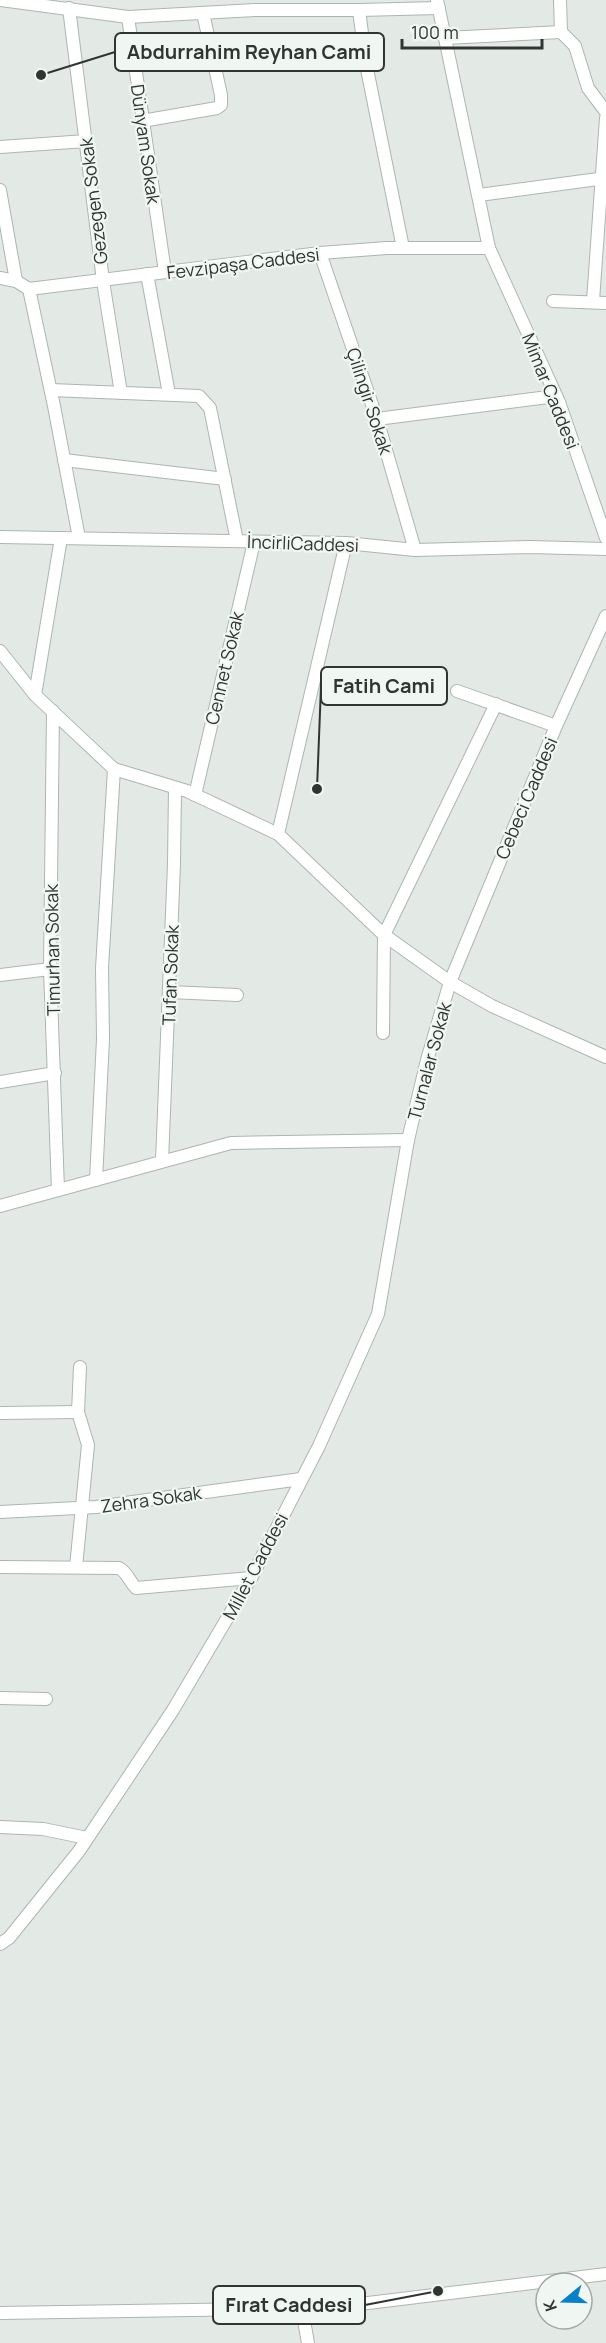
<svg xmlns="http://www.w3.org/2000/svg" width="606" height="2343" font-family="Manrope,sans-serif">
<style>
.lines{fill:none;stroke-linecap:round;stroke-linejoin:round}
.minor-casing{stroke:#aeb5b0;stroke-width:14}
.minor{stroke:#fff;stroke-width:12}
.labels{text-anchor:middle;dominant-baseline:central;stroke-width:4.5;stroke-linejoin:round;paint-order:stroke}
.street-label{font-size:18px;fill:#313432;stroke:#f0f7f2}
.leader{fill:none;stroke:#313432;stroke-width:2}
.callout-dot{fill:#313432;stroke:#f0f7f2;stroke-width:2}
.callout{fill:#f0f7f2;stroke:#313432;stroke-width:2}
.callout-label{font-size:20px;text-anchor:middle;font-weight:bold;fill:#313432}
</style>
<rect width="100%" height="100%" fill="#e3eae5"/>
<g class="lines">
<defs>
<g id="minor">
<path d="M0,0l128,17 127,-7h104l80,-2"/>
<path d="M437,0l52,248 70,154 47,136"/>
<path d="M560,0l1,32 14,14 13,42 18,24"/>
<path d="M69,8l34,273 18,112"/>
<path d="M359,10l7,54 37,184"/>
<path d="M128,17l37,255"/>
<path d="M445,38l116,-6"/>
<path d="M142,121l75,-13 4,-3v-10l-18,-82"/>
<path d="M0,147l86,-6"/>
<path d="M0,190l16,91"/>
<path d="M479,195l127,-17"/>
<path d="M320,253l57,166 38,131"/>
<path d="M147,274l22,120"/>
<path d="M0,278l16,3 13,8 291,-36 67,-5h102"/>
<path d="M29,289l25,117 25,132"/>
<path d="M553,301l53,2"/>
<path d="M593,301l13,-183"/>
<path d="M51,390l148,6 11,12 27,133"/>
<path d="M377,419l179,-23"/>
<path d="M64,460l161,19"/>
<path d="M0,537l346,6 69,7 115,-3 76,2"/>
<path d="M0,651l35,44 79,74 73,22 91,43 106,101 66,47 42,24 114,51"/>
<path d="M457,691l99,35"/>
<path d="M35,695l26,-157"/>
<path d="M53,711l-3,258 8,221"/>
<path d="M195,795l59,-253"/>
<path d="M278,834l68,-291"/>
<path d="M0,975l50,-6"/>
<path d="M169,992l68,3"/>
<path d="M383,1033l1,-98 112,-231"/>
<path d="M0,1082l55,-9"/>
<path d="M162,1161l12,-297 1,-76"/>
<path d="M96,1180l7,-141 -1,-71 12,-199"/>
<path d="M0,1206l231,-63 177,-3"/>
<path d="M0,1413l78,-1"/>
<path d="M0,1512l96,-5 205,-28"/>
<path d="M0,1567l119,1c9,5 10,13 17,20l115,-10"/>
<path d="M76,1567l12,-122 -10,-33 2,-45"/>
<path d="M0,1698l46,1"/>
<path d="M0,1827l43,2 44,9"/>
<path d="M0,1944l9,-6 70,-87 94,-141 78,-132 68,-132 59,-132 30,-174 19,-80 23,-78 106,-256 50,-110"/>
<path d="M302,2309l6,34"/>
<path d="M0,2313l327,-5 279,-34"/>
</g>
</defs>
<use href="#minor" class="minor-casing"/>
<use href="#minor" class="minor"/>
</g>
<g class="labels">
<g class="street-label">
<text transform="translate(146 144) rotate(82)">Dünyam Sokak</text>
<text transform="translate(93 201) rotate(-97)">Gezegen Sokak</text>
<text transform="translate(243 263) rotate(-7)">Fevzipaşa Caddesi</text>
<text transform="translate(551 391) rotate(68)">Mimar Caddesi</text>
<text transform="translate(370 401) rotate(72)">Çilingir Sokak</text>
<text transform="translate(303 543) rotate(2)">İncirliCaddesi</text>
<text transform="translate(224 668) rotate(-77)">Cennet Sokak</text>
<text transform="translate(526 798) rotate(-67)">Cebeci Caddesi</text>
<text transform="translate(52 950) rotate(-91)">Timurhan Sokak</text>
<text transform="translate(170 975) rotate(-88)">Tufan Sokak</text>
<text transform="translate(429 1061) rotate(-75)">Turnalar Sokak</text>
<text transform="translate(151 1499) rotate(-8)">Zehra Sokak</text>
<text transform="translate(255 1566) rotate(-62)">Millet Caddesi</text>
</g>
</g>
<path class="leader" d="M41 75L115 52M317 789L321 686M438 2291L365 2305"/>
<g class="callout-dot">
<circle cx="41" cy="75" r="6"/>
<circle cx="317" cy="789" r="6"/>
<circle cx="438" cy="2291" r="6"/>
</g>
<g class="callout">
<rect x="115" y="33" width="269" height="38" rx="6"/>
<rect x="321" y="667" width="126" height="38" rx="6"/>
<rect x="213" y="2286" width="152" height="38" rx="6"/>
</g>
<g class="callout-label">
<text x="249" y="59">Abdurrahim Reyhan Cami</text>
<text x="384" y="693">Fatih Cami</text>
<text x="289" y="2312">Fırat Caddesi</text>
</g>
<g transform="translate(564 2301) rotate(251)"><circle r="28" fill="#f0f7f2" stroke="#a4a9a5" stroke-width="1.5"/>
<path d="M0-4.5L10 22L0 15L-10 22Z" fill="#0981ca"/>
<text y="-9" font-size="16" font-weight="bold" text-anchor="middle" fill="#313432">K</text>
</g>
<path d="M402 39v9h140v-9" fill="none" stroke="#313432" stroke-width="3"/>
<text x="411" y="39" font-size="18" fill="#313432" stroke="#f0f7f2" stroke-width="4.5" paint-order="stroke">100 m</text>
</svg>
